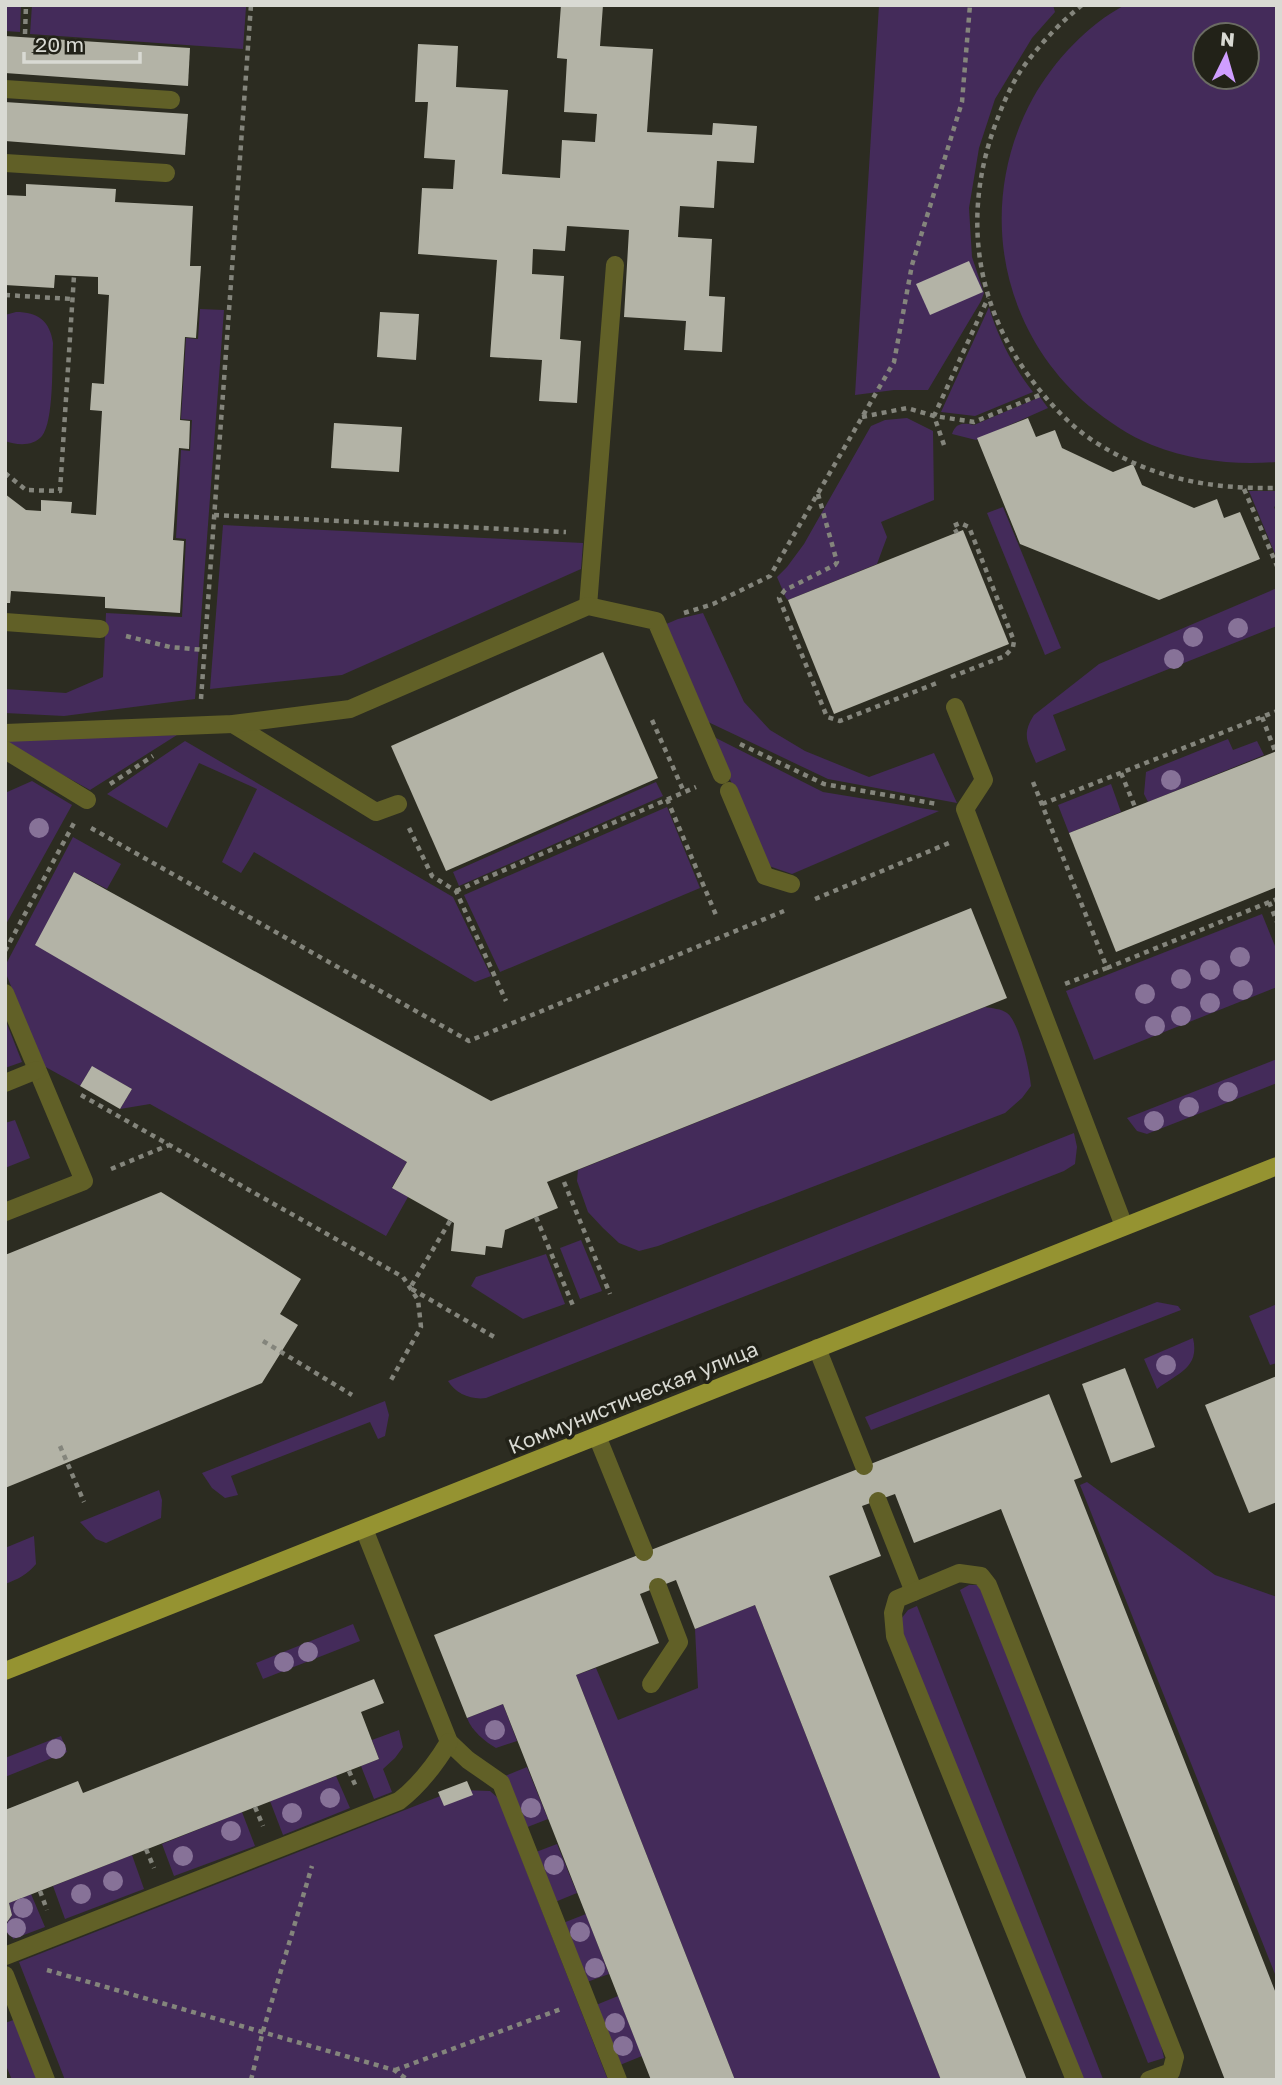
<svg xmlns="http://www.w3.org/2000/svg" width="1282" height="2085" font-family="'Golos Text',sans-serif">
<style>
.green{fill:#442b5a;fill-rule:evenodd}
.building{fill:#b3b3a6}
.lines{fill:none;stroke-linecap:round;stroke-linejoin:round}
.path{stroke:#84857c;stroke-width:4.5;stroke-dasharray:5 5;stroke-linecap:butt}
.service{stroke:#616027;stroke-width:18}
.primary{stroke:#959331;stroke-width:18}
.tree{fill:#877298}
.labels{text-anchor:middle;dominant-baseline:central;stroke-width:7;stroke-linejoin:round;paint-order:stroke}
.street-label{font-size:21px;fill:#d9dad3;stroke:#222218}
</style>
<rect width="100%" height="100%" fill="#2c2c21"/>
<g class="green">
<path d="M5,5h16l-1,27 -15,-1z"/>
<path d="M32,5h211l3,2 -3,42 -213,-15z"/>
<path d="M879,5h174l2,7 -23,26 -37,61 -16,49 -10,60 3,49 12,36 -3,8 -53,89h-34l-39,5z"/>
<path d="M1125,5h152v457c-44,3 -84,-1 -125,-17 -23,-9 -44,-24 -63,-39 -91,-77 -113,-204 -56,-308 21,-37 54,-73 92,-93zM1247,35v42h-42v-42z"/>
<path d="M989,307c9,31 24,59 44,85l-58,24 -34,-4z"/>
<path d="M200,309l24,1 -29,389 -131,17 -59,-3v-24l61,4 37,-16 3,-64 76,4 4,-78 -10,-1 5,-88 9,1 2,-31 -11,-1 5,-81 12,1z"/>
<path d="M16,312c22,0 34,9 37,31 -1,21 1,78 -11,93 -9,11 -26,9 -37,5v-126z"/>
<path d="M1040,397l8,11 -72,32 -24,-6c4,-12 12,-11 22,-9z"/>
<path d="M907,418l26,13 1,69 -53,22 6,15 -10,27 -89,36 -2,-2 -9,-21 10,-10 17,-23 67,-118 14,-6z"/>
<path d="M1249,491h28v14l-3,2 3,7 -2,40z"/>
<path d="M1003,507l58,141 -16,7 -58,-142z"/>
<path d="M223,525l360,18 -2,26 -239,106 -132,14z"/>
<path d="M1277,588v38l-224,89 13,35 -30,13c-8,-20 -15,-28 -2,-48l65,-51z"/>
<path d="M703,613l41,89 26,28 35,21 64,26 65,-24 23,50 -129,-24 -122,-58 -42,-96 14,-6z"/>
<path d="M177,735l-87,55 -85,-47v-3z"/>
<path d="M710,735l113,57 116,19 -147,63 -23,-8z"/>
<path d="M1228,739l5,11 24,-9 7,14 -116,47 -4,-8 2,-22z"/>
<path d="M185,741l268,156 38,79 -16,6 -221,-130 -13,21 -19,-11 35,-73 -58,-26 -32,65 -60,-34z"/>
<path d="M32,781l40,24 -67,121v-133z"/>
<path d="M656,782l7,14 -204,90 -6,-14z"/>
<path d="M1111,784l10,28 -52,21 -11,-28z"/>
<path d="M667,807l33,81 -200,84 -36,-77z"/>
<path d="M73,837l48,27 -14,25 -33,-17 -38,73 371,217 -15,25 16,10 -22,39 -236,-132 -30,5 12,-20 -40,-22 -12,19 -38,-21 -37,-94v-5z"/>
<path d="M1262,914l15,37v36l-183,73 -28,-69z"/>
<path d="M985,1007c6,1 17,2 22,6 12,8 23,59 24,73l-9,12 -17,15 -347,133 -19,5 -20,-8 -16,-15 -15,-16 -11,-31 1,-11z"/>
<path d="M5,1019l17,43 -17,6z"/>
<path d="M1277,1059v24l-130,51 -10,-3 -10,-13z"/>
<path d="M15,1120l15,38 -25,10v-45z"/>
<path d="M1074,1133l3,14 -2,17 -11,7 -578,227c-15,2 -30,-4 -38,-17z"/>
<path d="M581,1240l21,51 -22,8 -20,-51z"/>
<path d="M546,1254l19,50 -42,15 -52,-33 5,-9z"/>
<path d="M1157,1302l21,4 3,4 -310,120 -6,-13z"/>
<path d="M1277,1304v59l-7,2 -21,-49z"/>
<path d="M1193,1338c7,30 -15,35 -36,51l-13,-30z"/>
<path d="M385,1401l4,14 -4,21 -7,3 -8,-17 -139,54 7,19 -13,3 -13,-10 -10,-15z"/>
<path d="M1087,1482l128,93 62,22v382l-197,-494z"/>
<path d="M159,1490l3,10 -1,18 -55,25 -10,-4 -16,-17z"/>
<path d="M34,1536l2,28c-9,11 -18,15 -31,20v-36z"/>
<path d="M969,1585h11l181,460 3,13 -16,5 -188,-473z"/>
<path d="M755,1605l186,475h-206l-159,-405 20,-7 22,52 80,-32 -3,-59z"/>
<path d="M917,1606l186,473 -21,1 -180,-445 -1,-16 7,-9z"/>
<path d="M353,1624l7,17 -97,38 -7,-16z"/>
<path d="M503,1704l14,37 -21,7c-12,-7 -24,-17 -29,-30z"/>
<path d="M399,1730l4,17 -8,11 -12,11 9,23 -18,7 -13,-33 18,-7 -7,-19z"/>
<path d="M61,1736l6,16 -62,25v-19z"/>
<path d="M527,1767l21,52 -23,9 -20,-52z"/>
<path d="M336,1776l14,32 -67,27 -13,-34z"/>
<path d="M462,1790l28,1 8,7 110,282h-543l-46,-118 429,-169z"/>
<path d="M242,1812l13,34 -81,30 -12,-32z"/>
<path d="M557,1844l20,49 -22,9 -19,-50z"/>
<path d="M132,1855l12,34 -79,30 -12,-33z"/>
<path d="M31,1894l14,33 -32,12 -6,-16 5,-8 -3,-12z"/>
<path d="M586,1914l23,60 -22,8 -24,-59z"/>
<path d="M618,1996l24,60 -22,9 -24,-60z"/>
<path d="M19,2018l25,62h-32l-7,-17v-40z"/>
</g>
<g class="building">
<path d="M561,5h42l-3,41 53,3 -6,83 65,3 1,-12 44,3 -3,37 -37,-2 -3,47 -34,-2 -2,31 34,2 -3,57 16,1 -3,55 -38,-2 2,-29 -62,-4 5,-87 -62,-4 -2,25 -32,-2 -1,25 32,2 -4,63 21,2 -4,62 -38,-2 3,-41 -52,-3 7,-97 -79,-6 4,-66 31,1 2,-29 -31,-2 4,-56h-13l3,-58 40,2 -2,41 52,3 -6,84 58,4 2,-38 33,2 2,-28 -33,-2 3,-53 -10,-1z"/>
<path d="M5,36l185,12 -2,38 -183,-13z"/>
<path d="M5,102l183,12 -3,41 -180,-14z"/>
<path d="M26,184l90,5 -1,13 78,4 -3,60h11l-5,72 -11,-1 -5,83 10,1 -1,28 -10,-1 -6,92 11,1 -4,72 -75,-5v-11l-94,-6 -1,12h-5v-109l21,16 15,1v-11l31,2 -1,11 25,2 6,-104 -12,-1 2,-27 12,1 5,-89 -11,-1v-17l-43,-2 -1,13 -49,-3v-90l21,1z"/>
<path d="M969,261l14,31 -53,23 -14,-31z"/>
<path d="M380,312l39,2 -3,46 -39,-3z"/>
<path d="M1028,418l8,19 19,-7 7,18 51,24 20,-8 9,21 52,23 23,-9 7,19 16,-6 20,47 -101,41 -139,-56 -43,-106z"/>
<path d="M334,423l68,4 -3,45 -68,-4z"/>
<path d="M963,530l46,114 -175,70 -46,-114z"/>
<path d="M603,652l55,126 -212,93 -55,-125z"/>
<path d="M1277,751v136l-161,65 -47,-119z"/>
<path d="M74,872l417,229 480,-193 36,90 -460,184 11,26 -53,22 -3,18 -16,-2 -1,9 -34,-4 3,-28 -62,-35 15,-26 -372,-217z"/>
<path d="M92,1066l40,23 -12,20 -40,-23z"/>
<path d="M161,1192l140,87 -21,35 18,11 -36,58 -257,105v-233z"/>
<path d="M1125,1368l30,79 -44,16 -29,-79z"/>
<path d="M1277,1376v126l-28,11 -44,-108z"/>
<path d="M1049,1394l33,83 -8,3 203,516v84h-52l-224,-571 -87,34 -19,-49 -33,12 19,50 -52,20 198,504h-86l-186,-475 -60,24 -19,-49 -36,14 19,49 -83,32 159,405h-84l-148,-376 -36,14 -33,-83z"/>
<path d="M374,1679l10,24 -23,9 18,47 -370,144 3,12 -7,10v-115l73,-29 5,12z"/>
<path d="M467,1781l6,14 -29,11 -6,-14z"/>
</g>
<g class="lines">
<g class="path">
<path d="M1082,5c-21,17 -39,36 -55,57 -15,19 -25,44 -33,66 -31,88 -19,176 37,251 18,24 38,46 64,63 58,37 114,47 182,46"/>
<path d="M25,34l1,-29"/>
<path d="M5,295l67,4"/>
<path d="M862,417l45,-9 27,8 40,6 68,-28"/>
<path d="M944,445l-10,-29 54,-118"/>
<path d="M5,473l21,17 34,1 14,-215"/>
<path d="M1244,489l33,77"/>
<path d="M818,494l19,68 -2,3 -50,25 -6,8 48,119 13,4 97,-38"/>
<path d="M214,515l352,17"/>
<path d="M684,613l29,-9 57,-28 124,-214 18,-97 50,-163 8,-97"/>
<path d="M126,636l44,11 34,3"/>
<path d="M951,677l54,-21 8,-9 1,-6 -45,-114 -9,-4 -7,3 4,7"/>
<path d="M201,699l50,-694"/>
<path d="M1262,717l13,34"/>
<path d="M652,720l32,72"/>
<path d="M740,744l84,40 113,20"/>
<path d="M1121,773l14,34"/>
<path d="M1033,782l74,186 -45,17"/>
<path d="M110,784l43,-28"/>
<path d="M667,799l49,116"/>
<path d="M1042,804l235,-93"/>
<path d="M91,828l378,213 315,-130"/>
<path d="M409,828l23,48 24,15 50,110"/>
<path d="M456,891l240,-104"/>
<path d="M815,899l134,-56"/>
<path d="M1269,902l8,20"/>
<path d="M5,951l69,-128"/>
<path d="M1107,968l170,-69"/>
<path d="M81,1095l322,182 15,23 3,27 -30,53"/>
<path d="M111,1169l58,-24"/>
<path d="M564,1182l46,112"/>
<path d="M536,1217l38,91"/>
<path d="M450,1221l-40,67 86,50"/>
<path d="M263,1341l89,54"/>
<path d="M60,1446l24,56"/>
<path d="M349,1771l8,18"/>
<path d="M255,1807l8,19"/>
<path d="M146,1849l8,19"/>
<path d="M40,1891l7,19"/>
<path d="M47,1970l347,100 14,10"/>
<path d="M395,2070l166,-61"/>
<path d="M251,2080l12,-49 49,-165"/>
</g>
<g class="service">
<path d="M5,89l166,11"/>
<path d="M5,163l161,10"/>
<path d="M588,606l27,-341"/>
<path d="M5,622l95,7"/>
<path d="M955,707l29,73 -19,29 159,417"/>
<path d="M233,724l143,88 22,-8"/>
<path d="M5,733l228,-9 117,-15 238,-103 68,15 66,154"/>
<path d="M5,750l82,50"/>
<path d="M729,791l36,85 26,8"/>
<path d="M5,993l79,188 -79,31"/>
<path d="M5,1083l32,-13"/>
<path d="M817,1348l47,118"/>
<path d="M597,1436l47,116"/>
<path d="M878,1501l36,91"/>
<path d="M364,1529l85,213 19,18 33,23 117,297"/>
<path d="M651,1684l28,-42 -21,-55"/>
<path d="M5,1956l394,-155c21,-16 36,-36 50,-59"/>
<path d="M5,1975l41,105"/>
<path d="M1075,2080l-180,-444 -2,-23 4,-14 62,-26 22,3 7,9 187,472 -4,15 -22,8"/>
</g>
<path class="primary" d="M5,1671l1272,-505"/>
</g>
<g class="tree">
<circle cx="1238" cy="628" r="10"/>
<circle cx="1193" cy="637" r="10"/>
<circle cx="1174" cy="659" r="10"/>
<circle cx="1171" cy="780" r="10"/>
<circle cx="39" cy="828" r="10"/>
<circle cx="1240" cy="957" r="10"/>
<circle cx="1210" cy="970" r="10"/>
<circle cx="1181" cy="979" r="10"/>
<circle cx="1243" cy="990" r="10"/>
<circle cx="1145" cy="994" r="10"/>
<circle cx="1210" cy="1003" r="10"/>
<circle cx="1181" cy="1016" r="10"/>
<circle cx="1155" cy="1026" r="10"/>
<circle cx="1228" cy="1092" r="10"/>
<circle cx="1189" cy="1107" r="10"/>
<circle cx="1154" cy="1121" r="10"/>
<circle cx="1166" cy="1365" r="10"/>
<circle cx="308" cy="1652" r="10"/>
<circle cx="284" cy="1662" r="10"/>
<circle cx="495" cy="1730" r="10"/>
<circle cx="56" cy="1749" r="10"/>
<circle cx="330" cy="1798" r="10"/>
<circle cx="531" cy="1808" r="10"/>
<circle cx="292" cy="1813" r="10"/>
<circle cx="231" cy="1831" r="10"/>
<circle cx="183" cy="1856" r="10"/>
<circle cx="554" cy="1865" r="10"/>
<circle cx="113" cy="1881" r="10"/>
<circle cx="81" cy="1894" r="10"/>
<circle cx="23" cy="1908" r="10"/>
<circle cx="16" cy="1928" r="10"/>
<circle cx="580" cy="1932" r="10"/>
<circle cx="595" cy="1968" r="10"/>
<circle cx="615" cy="2023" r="10"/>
<circle cx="623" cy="2046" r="10"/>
</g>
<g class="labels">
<g class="street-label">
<text transform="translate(633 1397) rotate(-22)">Коммунистическая улица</text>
</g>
</g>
<rect width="1282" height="2085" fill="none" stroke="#d9dad3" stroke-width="14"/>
<g transform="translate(1226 56) rotate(5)"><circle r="33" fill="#222218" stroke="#6b6c63" stroke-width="2"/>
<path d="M0-5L12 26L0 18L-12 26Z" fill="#cf9eff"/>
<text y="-10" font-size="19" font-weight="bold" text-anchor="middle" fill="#d9dad3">N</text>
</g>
<path d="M24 52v10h116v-10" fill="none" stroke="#d9dad3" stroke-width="3.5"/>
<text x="35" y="52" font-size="21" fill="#d9dad3" stroke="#222218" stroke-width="5" paint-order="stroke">20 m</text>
</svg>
